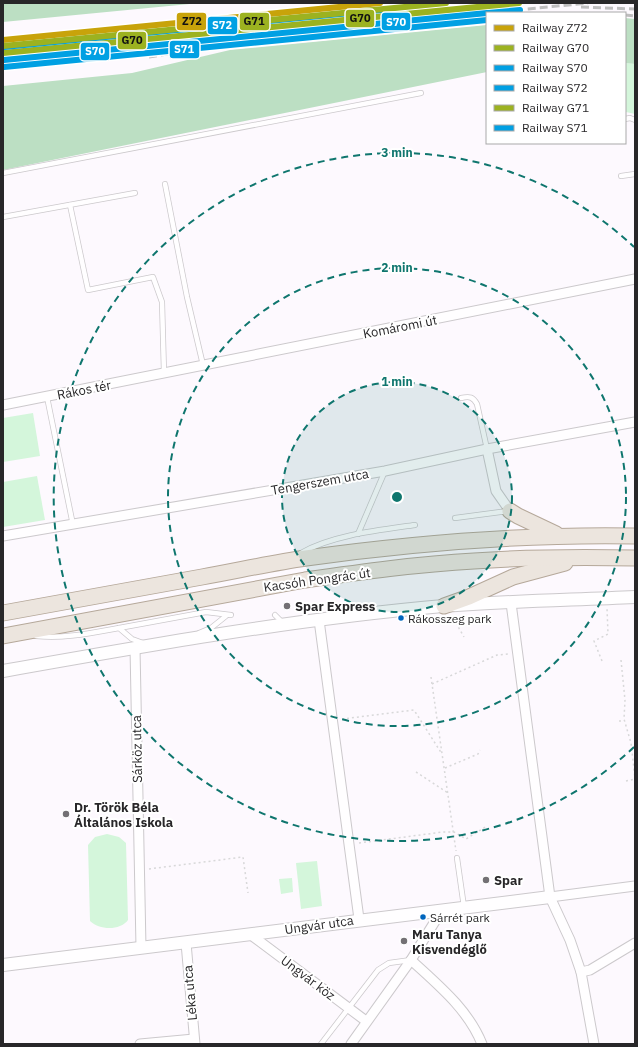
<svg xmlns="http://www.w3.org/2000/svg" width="638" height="1047" font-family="'IBM Plex Sans',sans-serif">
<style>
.green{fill:#d4f6db}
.forest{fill:#bcdfc3}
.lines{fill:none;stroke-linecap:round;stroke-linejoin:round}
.service-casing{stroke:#ccc9cc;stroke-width:6}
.minor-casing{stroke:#ccc9cc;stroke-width:11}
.tertiary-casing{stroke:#ccc9cc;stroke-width:14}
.primary-casing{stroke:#b5a89a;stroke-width:17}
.path{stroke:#d8d8d9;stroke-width:1.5;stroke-dasharray:2 3;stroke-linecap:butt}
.service{stroke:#fffeff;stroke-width:4.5}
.minor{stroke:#fffeff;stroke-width:9}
.tertiary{stroke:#fffeff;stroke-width:12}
.primary{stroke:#ece5de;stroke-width:15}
.rail{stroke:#bebdbe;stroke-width:3;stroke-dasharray:8 4;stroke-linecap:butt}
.rail-1-casing{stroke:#fff;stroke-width:9}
.rail-2-casing{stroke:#fff;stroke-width:9}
.rail-3-casing{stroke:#fff;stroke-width:9}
.rail-4-casing{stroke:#fff;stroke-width:9}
.rail-5-casing{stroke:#fff;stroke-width:9}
.rail-6-casing{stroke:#fff;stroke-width:9}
.rail-1{stroke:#c8a30a;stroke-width:6}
.rail-2{stroke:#9cb220;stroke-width:6}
.rail-3{stroke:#00a0e3;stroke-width:6}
.rail-4{stroke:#00a0e3;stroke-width:6}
.rail-5{stroke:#9cb220;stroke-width:6}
.rail-6{stroke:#00a0e3;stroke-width:6}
.ring{fill:none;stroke:#0f766e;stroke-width:2;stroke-dasharray:7 5}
.poi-dot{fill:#737074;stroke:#fff;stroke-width:1.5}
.bus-dot{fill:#0065bd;stroke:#fff;stroke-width:1.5}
.labels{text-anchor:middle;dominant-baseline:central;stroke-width:4;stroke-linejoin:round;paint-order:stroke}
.bus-label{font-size:12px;fill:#282729;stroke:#fff;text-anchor:start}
.street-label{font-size:13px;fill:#282729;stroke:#fff}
.poi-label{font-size:13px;font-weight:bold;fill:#282729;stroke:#fff;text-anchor:start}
.centre{fill:#0f766e;stroke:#fff;stroke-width:2}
.ring-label{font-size:12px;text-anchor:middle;font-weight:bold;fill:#0f766e;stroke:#fff;stroke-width:4;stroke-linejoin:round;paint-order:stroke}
.line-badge{stroke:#fff;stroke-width:1.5}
.badge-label{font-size:11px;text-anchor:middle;font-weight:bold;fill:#fff}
.pale-badge-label{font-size:11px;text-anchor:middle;font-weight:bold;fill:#111}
</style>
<rect width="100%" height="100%" fill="#fdf9fe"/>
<g class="green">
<path d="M625,63l10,1v50l-9,-2z"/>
<path d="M33,413l7,43 -37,6v-44z"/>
<path d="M37,476l8,44 -42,7v-45z"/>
<path d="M107,834l12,3 7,6 2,77c-8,11 -29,10 -38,1l-2,-76 7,-8z"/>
<path d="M317,861l5,45 -21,3 -5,-46z"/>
<path d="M292,878l1,14 -12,2 -2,-15z"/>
</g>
<g class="forest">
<path d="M3,3h197l-197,19z"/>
<path d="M625,18l10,1v45l-10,-1z"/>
<path d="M487,25v47l-484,98v-84l129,-13 98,-23z"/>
</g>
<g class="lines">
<defs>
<g id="service">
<path d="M625,119l5,-1 5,2"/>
<path d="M3,173l418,-80"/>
<path d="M621,176l14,-2"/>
<path d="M165,184l22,113 16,68"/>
<path d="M70,205l18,85 65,-13 9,25 2,71"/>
<path d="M3,217l132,-24"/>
<path d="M47,397l26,128"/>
<path d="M461,398c9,-2 12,-1 16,6l10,45"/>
<path d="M455,518l53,-7"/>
<path d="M358,534l27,-63"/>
<path d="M301,553c31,-18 79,-23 114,-28"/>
<path d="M275,615l7,7"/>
<path d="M119,628l87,-16 25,3"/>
<path d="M199,633l12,-5 15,-12"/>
<path d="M36,636c28,3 55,-3 83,-8l13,11 11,4"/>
<path d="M457,858l7,49"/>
<path d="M321,1044l57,-74 11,-7 22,-3"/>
</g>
<g id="minor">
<path d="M3,405l632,-126"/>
<path d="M487,449l9,42 14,20"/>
<path d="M3,536l382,-65 102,-22 148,-27"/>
<path d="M511,603l39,294 20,43 11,32 13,72"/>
<path d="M319,620l40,299"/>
<path d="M135,648l6,299"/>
<path d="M550,897l85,-11"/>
<path d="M251,935l115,86"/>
<path d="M186,943l9,101"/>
<path d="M411,960c27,25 57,49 71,84"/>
<path d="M581,972l9,-2 45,-27"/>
<path d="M140,1044l54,-5"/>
<path d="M351,1044l60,-84 31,-50"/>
</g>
<g id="tertiary">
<path d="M3,671c146,-26 292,-52 440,-65 64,-5 128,-6 192,-9"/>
<path d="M3,965l547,-68"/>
</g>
<g id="primary">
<path d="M510,511l8,5 38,18"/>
<path d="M444,606l25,-9 44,-20 52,-14"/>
<path d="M3,613c66,-12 132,-24 199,-36 34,-6 69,-14 104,-19 109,-15 219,-24 329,-22"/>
<path d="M3,636l302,-56c56,-8 113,-16 169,-19 54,-4 107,-4 161,-3"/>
</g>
</defs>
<use href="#service" class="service-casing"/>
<use href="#minor" class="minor-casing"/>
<use href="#tertiary" class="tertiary-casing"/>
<use href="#primary" class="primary-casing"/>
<g class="path">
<path d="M456,623l8,14"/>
<path d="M621,660l4,40 -1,19 7,24 4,35"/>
<path d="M602,661l-8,-20 14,-7 -1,-26"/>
<path d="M431,677l25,174"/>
<path d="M432,684l65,-29 11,-1"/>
<path d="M342,719l72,-9 28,44"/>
<path d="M619,721h5"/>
<path d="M445,768l33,-14 2,-4"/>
<path d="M416,772l32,21"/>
<path d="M626,781l9,-2"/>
<path d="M359,843l84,-11h11l12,7 21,-13"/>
<path d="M149,869l94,-12 5,36"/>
</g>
<use href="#service" class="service"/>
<use href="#minor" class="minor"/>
<use href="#tertiary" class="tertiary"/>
<use href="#primary" class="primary"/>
<g class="rail">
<path d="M498,5h17"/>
<path d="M581,7l54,2"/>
<path d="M625,15l10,1"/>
<path d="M149,57l54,-9 284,-28"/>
<path d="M3,67l192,-25 393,-39"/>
</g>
<defs>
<path id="rail-1" d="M3,40l377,-37"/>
<path id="rail-2" d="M3,53l516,-50"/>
<g id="rail-3">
<path d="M488,13l32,-3"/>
<path d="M4,60l483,-47"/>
</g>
<path id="rail-4" d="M4,47l377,-37"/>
<path id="rail-5" d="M3,46l443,-43"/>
<path id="rail-6" d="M4,67l483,-47"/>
</defs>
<use href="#rail-1" class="rail-1-casing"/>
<use href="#rail-2" class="rail-2-casing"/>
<use href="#rail-3" class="rail-3-casing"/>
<use href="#rail-4" class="rail-4-casing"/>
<use href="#rail-5" class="rail-5-casing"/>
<use href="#rail-6" class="rail-6-casing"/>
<use href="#rail-1" class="rail-1"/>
<use href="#rail-2" class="rail-2"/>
<use href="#rail-3" class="rail-3"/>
<use href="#rail-4" class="rail-4"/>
<use href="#rail-5" class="rail-5"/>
<use href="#rail-6" class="rail-6"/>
</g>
<circle cx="397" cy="497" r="115" fill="#0f766e" fill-opacity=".12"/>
<g class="ring">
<circle cx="397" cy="497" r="115"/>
<circle cx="397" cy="497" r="229"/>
<path d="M634 747A344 344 0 1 1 634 247"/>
</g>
<g class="poi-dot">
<circle cx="287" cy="606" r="4"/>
<circle cx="66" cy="814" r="4"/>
<circle cx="486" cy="880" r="4"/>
<circle cx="404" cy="941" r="4"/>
</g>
<g class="bus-dot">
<circle cx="401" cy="618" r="3.5"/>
<circle cx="423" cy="917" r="3.5"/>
</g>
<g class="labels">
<g class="bus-label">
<text x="408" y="618">Rákosszeg park</text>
<text x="430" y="917">Sárrét park</text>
</g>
<g class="street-label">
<text transform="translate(400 327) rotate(-11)">Komáromi út</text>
<text transform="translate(84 390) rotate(-11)">Rákos tér</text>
<text transform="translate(320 482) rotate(-10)">Tengerszem utca</text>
<text transform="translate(317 580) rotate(-8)">Kacsóh Pongrác út</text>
<text transform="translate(137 749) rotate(-91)">Sárköz utca</text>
<text transform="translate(319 925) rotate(-8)">Ungvár utca</text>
<text transform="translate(308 978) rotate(37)">Ungvár köz</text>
<text transform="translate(190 993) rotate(-95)">Léka utca</text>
</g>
<g class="poi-label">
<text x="295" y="606">Spar Express</text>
<text x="74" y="807">Dr. Török Béla<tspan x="74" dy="15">Általános Iskola</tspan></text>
<text x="494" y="880">Spar</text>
<text x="412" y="934">Maru Tanya<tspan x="412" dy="15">Kisvendéglő</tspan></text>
</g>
</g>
<circle cx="397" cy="497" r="6" class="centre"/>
<g class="ring-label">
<text x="397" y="157">3 min</text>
<text x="397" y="272">2 min</text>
<text x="397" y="386">1 min</text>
</g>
<g class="line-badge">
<rect x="345" y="9" width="30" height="19" rx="4" fill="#9cb220"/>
<rect x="176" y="12" width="31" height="19" rx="4" fill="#c8a30a"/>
<rect x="239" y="12" width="31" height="19" rx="4" fill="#9cb220"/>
<rect x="381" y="12" width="30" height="19" rx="4" fill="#00a0e3"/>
<rect x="207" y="16" width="31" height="19" rx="4" fill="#00a0e3"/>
<rect x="117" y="31" width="30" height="19" rx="4" fill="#9cb220"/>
<rect x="169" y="40" width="31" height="19" rx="4" fill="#00a0e3"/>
<rect x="80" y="42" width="30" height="19" rx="4" fill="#00a0e3"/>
</g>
<g class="badge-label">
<text x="396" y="26">S70</text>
<text x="222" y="29">S72</text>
<text x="184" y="53">S71</text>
<text x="95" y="55">S70</text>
</g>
<g class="pale-badge-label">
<text x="360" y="22">G70</text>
<text x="192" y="25">Z72</text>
<text x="254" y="25">G71</text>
<text x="132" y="44">G70</text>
</g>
<rect width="638" height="1047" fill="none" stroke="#282729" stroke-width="8"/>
<rect x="486" y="12" width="140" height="132" fill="#ffffff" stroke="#a9a9a9"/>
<rect x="494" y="25" width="20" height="6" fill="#c8a30a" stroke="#a9a9a9"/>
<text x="522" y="32" font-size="12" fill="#282729">Railway Z72</text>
<rect x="494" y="45" width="20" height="6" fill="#9cb220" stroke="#a9a9a9"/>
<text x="522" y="52" font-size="12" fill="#282729">Railway G70</text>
<rect x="494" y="65" width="20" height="6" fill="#00a0e3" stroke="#a9a9a9"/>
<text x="522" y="72" font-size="12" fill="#282729">Railway S70</text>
<rect x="494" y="85" width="20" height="6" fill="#00a0e3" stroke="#a9a9a9"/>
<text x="522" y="92" font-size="12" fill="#282729">Railway S72</text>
<rect x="494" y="105" width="20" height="6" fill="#9cb220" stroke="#a9a9a9"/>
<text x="522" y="112" font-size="12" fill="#282729">Railway G71</text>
<rect x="494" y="125" width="20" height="6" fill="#00a0e3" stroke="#a9a9a9"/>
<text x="522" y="132" font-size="12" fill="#282729">Railway S71</text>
</svg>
